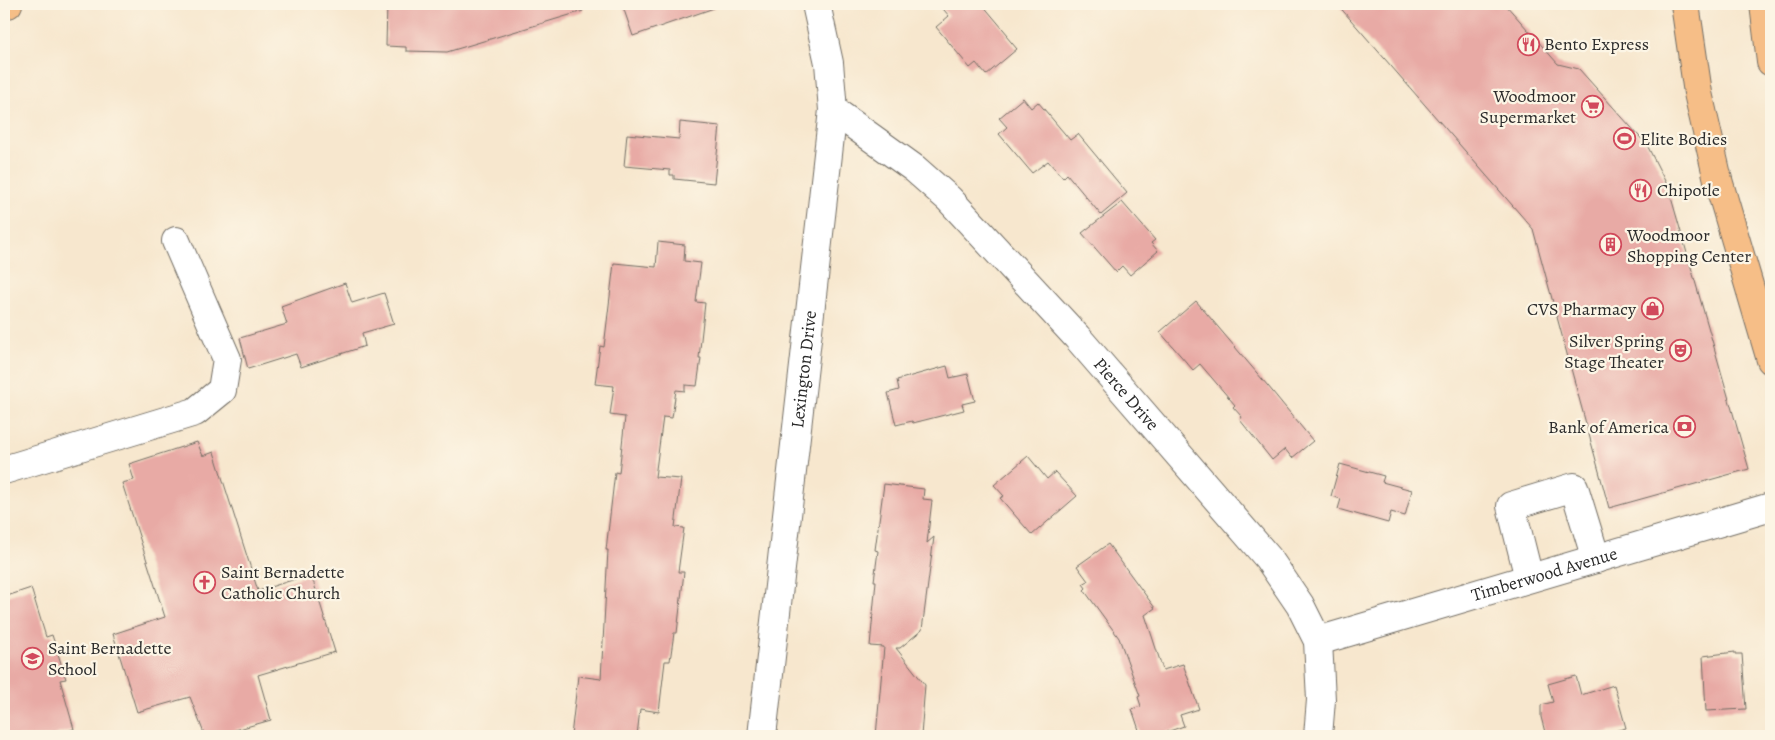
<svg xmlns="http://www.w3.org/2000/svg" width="1775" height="740" font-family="Alegreya,serif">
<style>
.building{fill:#e8aaa5}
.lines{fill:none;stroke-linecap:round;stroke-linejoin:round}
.minor-casing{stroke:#726d64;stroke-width:30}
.major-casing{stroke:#726d64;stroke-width:30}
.highway-casing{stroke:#726d64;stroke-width:30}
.minor{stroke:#fff;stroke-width:28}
.major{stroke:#f6be87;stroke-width:28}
.highway{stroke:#f6be87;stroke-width:28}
.labels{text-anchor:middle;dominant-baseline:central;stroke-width:4.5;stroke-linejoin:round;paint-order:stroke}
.poi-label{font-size:18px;fill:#2b2b2b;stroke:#fcf5e5;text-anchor:start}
.street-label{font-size:18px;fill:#2b2b2b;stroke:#fcf5e5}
</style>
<rect width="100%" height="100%" fill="#fcf5e5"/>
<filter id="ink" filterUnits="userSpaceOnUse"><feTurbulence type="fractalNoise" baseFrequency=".02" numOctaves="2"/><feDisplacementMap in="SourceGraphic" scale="10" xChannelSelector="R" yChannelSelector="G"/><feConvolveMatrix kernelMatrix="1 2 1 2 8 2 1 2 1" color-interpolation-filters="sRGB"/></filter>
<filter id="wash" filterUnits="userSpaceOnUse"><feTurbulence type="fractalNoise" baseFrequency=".0096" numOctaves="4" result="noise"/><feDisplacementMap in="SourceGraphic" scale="20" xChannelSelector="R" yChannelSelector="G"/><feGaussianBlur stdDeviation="1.12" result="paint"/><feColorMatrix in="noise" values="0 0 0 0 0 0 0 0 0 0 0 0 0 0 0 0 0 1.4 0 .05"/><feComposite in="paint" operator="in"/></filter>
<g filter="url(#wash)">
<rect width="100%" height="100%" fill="#f7e7ce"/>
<g id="blocks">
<g class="building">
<path d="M387,4h195l1,7 -136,41 -41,-1v-4l-20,-1z"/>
<path d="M622,4h91l1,4 -81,28z"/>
<path d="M939,4h43l26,31 -2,1 11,13 -31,26 -10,-12 -6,5 -34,-41 13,-11z"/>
<path d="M1337,4h168l53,60 21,5 68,76 21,42 81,282 -140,39 -76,-279z"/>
<path d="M1023,98l8,10 7,-6 32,38 8,-6 49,59 -26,22 -34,-41 -4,4 -15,-17 -16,12 -33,-39 8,-7 -8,-9z"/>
<path d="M680,122l40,4 -6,57 -40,-4v-4h-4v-5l-46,-4 3,-32 52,5z"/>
<path d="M1122,202l33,38 -4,3 7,8 -28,24 -8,-9 -6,6 -34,-39z"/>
<path d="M658,242l27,3 -1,16 17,2 -5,39 9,1 -6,55h2l-4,28 -12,-1v6l-9,-1 -4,28 -9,-1 -8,60 26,2 -6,48 9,1 -6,44h6l-7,61h-3l-4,28h-5l-6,51 -19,-3 -3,27h-66l7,-60 23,3 7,-129h-2l9,-78 4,1 6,-56 -15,-2 4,-29 -19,-2 5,-38 4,1 10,-84 42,4z"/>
<path d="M345,283l7,20 32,-10 10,31 -32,9 3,13 -64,21 -5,-13 -48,15 -8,-31 47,-14 -6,-18z"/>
<path d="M1196,301l72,85 45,55 -21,17 -7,-9 -13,11 -32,-40 2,-3 -9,-10 2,-2 -35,-41 -7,6 -33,-38z"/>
<path d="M947,366l3,12 18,-4 7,27 -13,3 2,6 -51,13 -1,-2 -16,4 -8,-32 11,-3 -2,-10z"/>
<path d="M197,442l6,14 11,-4 44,139 53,-17 24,78 -77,23 13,45 -57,16h-9l-15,-39 -53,15 -24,-78 52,-17 -43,-134 12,-3 -5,-16z"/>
<path d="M1028,456l19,23 8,-7 22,24 -45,39 -32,-37 4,-2 -10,-11z"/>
<path d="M1340,464l44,12 -2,6 30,8 -7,26 -14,-4 -3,11 -50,-14 3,-10 -10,-3z"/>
<path d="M884,484l40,5 -1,10 9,1 -5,43 7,-6 -12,93 -22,18h-4l29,37 -4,51h-45l8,-89 -14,-1 6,-65h-2l4,-30 -3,-1z"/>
<path d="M1108,544l47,64 -10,7 18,55 20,-6 16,45 -19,6 4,11 -29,10h-14l-9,-27 9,-3 -3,-9 2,-1 -21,-58 -35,-48 2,-2 -3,-4 5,-3 -11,-15z"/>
<path d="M31,588l15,49 6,-2 14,44 -6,1 14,49 -23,7h-47v-139z"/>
<path d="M1735,652v2h7l4,55 -40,2 -3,-55z"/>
<path d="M1576,676l5,19 33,-10 12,43 -30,8h-50l-5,-19v-12l12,-3 -5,-18z"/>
</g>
</g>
</g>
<g filter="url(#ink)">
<use href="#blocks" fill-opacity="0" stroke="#726d64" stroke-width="1"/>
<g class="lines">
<defs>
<g id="minor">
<path id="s1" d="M833,110l82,59 34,30 128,138 191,221 32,47 18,36 3,59 -3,36"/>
<path d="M4,470l191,-58 27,-22 5,-31 -51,-118"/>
<path d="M1529,578l-18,-72 63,-19 22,72"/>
<path id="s2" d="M1318,641l453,-134"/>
<path id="s3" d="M762,736l71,-626 -4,-47 -13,-59"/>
</g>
<path id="major" d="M4,5l4,-1"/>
<g id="highway">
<path d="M1685,4l13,89 20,87 53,180"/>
<path d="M1764,4l7,58"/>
</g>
</defs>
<use href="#minor" class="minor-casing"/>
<use href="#major" class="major-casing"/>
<use href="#highway" class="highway-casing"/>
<use href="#minor" class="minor"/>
<use href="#major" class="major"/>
<use href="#highway" class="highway"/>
</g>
</g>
<defs>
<symbol id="restaurant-ring" viewBox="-11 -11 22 22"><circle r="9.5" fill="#fcf5e5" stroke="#d1495b" stroke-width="1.5"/><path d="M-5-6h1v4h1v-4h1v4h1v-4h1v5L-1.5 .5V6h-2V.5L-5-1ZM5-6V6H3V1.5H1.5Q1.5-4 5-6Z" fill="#d1495b"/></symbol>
<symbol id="supermarket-ring" viewBox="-11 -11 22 22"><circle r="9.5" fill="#fcf5e5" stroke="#d1495b" stroke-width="1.5"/><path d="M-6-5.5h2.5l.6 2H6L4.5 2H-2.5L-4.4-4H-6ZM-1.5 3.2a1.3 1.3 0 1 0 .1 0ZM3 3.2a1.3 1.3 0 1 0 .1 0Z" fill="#d1495b"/></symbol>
<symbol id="stadium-ring" viewBox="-11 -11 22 22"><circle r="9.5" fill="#fcf5e5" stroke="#d1495b" stroke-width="1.5"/><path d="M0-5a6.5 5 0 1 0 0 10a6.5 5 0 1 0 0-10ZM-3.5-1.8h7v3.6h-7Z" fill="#d1495b"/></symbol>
<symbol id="building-ring" viewBox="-11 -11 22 22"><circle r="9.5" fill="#fcf5e5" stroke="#d1495b" stroke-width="1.5"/><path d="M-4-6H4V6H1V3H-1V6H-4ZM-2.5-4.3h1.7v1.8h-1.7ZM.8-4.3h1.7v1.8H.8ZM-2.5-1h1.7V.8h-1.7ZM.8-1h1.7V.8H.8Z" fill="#d1495b"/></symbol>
<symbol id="shop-ring" viewBox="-11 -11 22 22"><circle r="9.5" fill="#fcf5e5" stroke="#d1495b" stroke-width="1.5"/><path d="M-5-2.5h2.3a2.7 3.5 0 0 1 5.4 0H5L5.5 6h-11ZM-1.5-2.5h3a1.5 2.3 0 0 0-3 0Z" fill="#d1495b"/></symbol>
<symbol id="theatre-ring" viewBox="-11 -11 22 22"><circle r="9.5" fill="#fcf5e5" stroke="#d1495b" stroke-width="1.5"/><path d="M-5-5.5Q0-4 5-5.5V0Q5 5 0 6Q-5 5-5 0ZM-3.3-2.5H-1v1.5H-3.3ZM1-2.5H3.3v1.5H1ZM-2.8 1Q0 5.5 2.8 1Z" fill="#d1495b"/></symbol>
<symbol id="bank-ring" viewBox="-11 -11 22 22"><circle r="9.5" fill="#fcf5e5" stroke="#d1495b" stroke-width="1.5"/><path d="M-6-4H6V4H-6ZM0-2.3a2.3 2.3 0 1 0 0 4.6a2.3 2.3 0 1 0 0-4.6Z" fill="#d1495b"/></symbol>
<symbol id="church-ring" viewBox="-11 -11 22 22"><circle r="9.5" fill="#fcf5e5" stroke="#d1495b" stroke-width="1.5"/><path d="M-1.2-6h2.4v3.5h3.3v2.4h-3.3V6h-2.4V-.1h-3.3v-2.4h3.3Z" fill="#d1495b"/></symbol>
<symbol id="school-ring" viewBox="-11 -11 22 22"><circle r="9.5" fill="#fcf5e5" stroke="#d1495b" stroke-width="1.5"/><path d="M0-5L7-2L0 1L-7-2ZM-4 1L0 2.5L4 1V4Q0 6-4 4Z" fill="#d1495b"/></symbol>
</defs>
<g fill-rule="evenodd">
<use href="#restaurant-ring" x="1516" y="32" width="25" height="25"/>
<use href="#supermarket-ring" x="1580" y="94" width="25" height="25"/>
<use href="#stadium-ring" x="1612" y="126" width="25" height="25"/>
<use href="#restaurant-ring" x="1628" y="178" width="25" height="25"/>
<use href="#building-ring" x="1598" y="232" width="25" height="25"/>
<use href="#shop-ring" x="1640" y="296" width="25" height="25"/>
<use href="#theatre-ring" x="1668" y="338" width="25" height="25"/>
<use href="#bank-ring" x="1672" y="414" width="25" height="25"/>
<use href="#church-ring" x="192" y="570" width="25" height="25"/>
<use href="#school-ring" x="20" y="646" width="25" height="25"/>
</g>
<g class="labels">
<g class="poi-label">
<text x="1544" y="44">Bento Express</text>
<text x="1576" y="96" text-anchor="end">Woodmoor<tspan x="1576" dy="21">Supermarket</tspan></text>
<text x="1640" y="139">Elite Bodies</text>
<text x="1657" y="190">Chipotle</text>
<text x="1627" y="235">Woodmoor<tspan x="1627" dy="21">Shopping Center</tspan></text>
<text x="1636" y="309" text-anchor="end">CVS Pharmacy</text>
<text x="1664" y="341" text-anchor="end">Silver Spring<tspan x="1664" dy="21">Stage Theater</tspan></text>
<text x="1669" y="427" text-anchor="end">Bank of America</text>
<text x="221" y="572">Saint Bernadette<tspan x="221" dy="21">Catholic Church</tspan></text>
<text x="48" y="648">Saint Bernadette<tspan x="48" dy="21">School</tspan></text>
</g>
<g class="street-label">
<text stroke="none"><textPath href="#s3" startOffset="369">Lexington Drive</textPath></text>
<text stroke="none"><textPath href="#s1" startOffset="410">Pierce Drive</textPath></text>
<text stroke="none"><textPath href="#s2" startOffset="236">Timberwood Avenue</textPath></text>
</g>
</g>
<rect width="1775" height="740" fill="none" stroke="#fcf5e5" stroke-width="20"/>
</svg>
